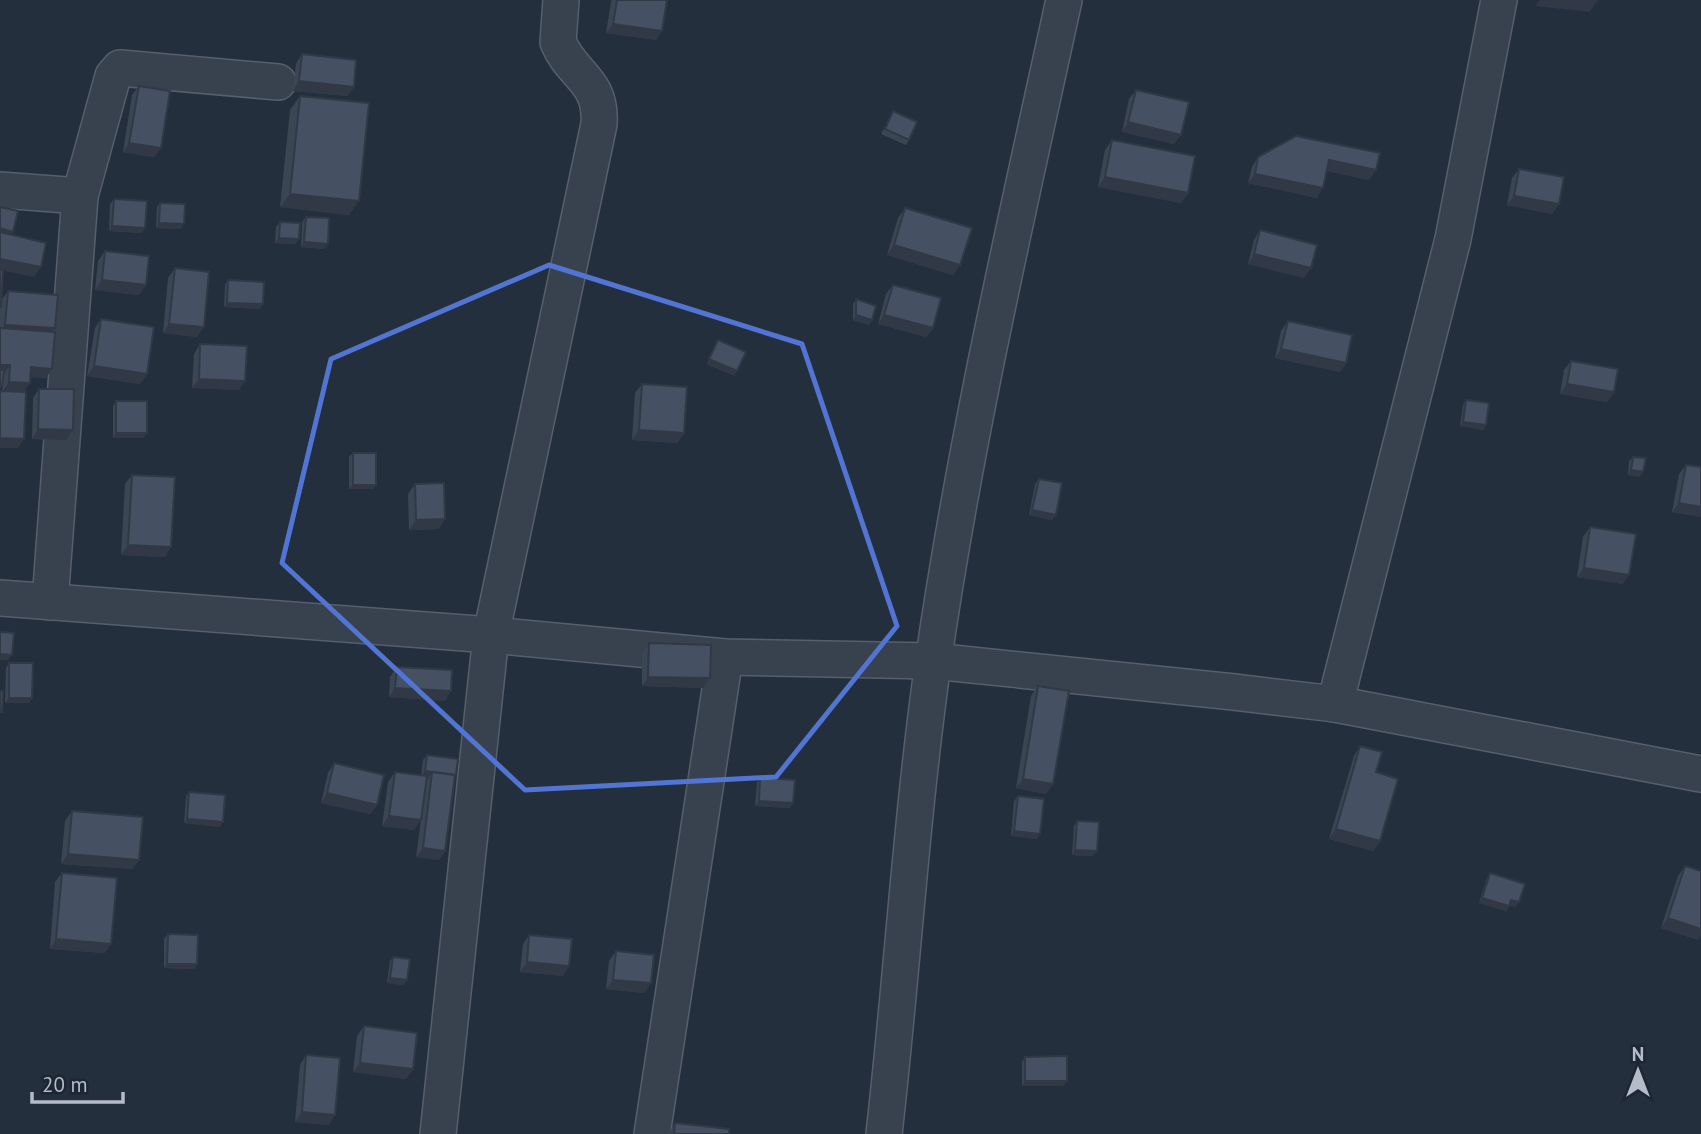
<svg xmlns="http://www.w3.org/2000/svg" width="1701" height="1134" font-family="'PT Sans',sans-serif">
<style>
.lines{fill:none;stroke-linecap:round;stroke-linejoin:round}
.street-casing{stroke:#565f6c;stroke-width:38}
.street{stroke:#38414e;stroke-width:35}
.wall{fill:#3b4654}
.shaded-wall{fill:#303945}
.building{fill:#455162;stroke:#303945;stroke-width:2}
.marked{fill:none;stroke:#5274d3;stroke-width:5;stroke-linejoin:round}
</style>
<rect width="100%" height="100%" fill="#242f3e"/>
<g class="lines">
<defs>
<g id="street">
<path d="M0,190l80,6 -30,406"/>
<path d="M80,196l33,-120 7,-8 158,14"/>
<path d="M0,598l491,37 234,22 208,4 301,31 101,12 366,70"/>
<path d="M1335,704l118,-465 46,-239"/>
<path d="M438,1134l53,-499 108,-511c3,-44 -27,-48 -41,-82l3,-42"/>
<path d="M652,1134l73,-477"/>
<path d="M884,1134c18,-157 27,-315 49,-471 32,-223 83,-443 131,-663"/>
</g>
</defs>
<use href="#street" class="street-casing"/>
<use href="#street" class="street"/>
</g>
<g class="wall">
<path d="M612,0h55l-11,40 -50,-7 5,-31z"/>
<path d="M302,54l52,33 -7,9 -54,-5 3,-27z"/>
<path d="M139,86l22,62 -7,9 -31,-5 9,-57z"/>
<path d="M1136,90l38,54 -52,-12 7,-33z"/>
<path d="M300,96l49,119 -69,-8 10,-97z"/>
<path d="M893,111l16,29 -3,5 -25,-11z"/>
<path d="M1296,136l73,44 -42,-9 -10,27 -69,-15 4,-16 6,-10z"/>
<path d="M1112,140l76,53 -7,10 -83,-16 7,-37z"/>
<path d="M1519,169l40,35 -7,10 -45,-9 5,-27z"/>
<path d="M114,199l28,34 -33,-2 1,-27z"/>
<path d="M160,203l24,21 -4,5 -24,-1 1,-21z"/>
<path d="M905,208l55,57 -7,10 -66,-20 11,-37z"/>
<path d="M306,217l19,32 -24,-2 1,-25z"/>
<path d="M280,222l19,17 -4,5 -20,-1 1,-16z"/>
<path d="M1260,230l44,48 -56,-14 6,-24z"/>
<path d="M105,251l41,34 -7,10 -44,-5 3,-29z"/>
<path d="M175,268l22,69 -34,-4 5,-55z"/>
<path d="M0,270l1,31 7,-10 47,37 -2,4 -1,37 -6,9 -15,-1 -7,15 -6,56 -16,-57 1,-14 -1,9 -2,2z"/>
<path d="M228,280l32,29 -36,-2 1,-22z"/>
<path d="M893,285l40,43 -7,9 -48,-13 8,-30z"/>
<path d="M856,299l16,21 -3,5 -16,-5v-16z"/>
<path d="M101,319l46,55 -7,10 -53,-8 8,-48z"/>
<path d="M1288,321l58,42 -6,9 -65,-14 6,-27z"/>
<path d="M200,344l39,46 -47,-2 2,-34z"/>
<path d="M1571,361l43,31 -7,10 -47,-8 4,-24z"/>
<path d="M642,384l42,49 -7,10 -45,-3 3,-47z"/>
<path d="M39,389l34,41 -7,10 -34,-1 1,-41z"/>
<path d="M1466,400l20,25 -3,5 -23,-4 3,-21z"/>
<path d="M116,401l31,32 -4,5h-30v-32z"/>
<path d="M353,453l23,32 -3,4h-24v-32z"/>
<path d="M1633,457l7,20 -12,-2 1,-14z"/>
<path d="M1686,465l15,52 -29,-5 7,-38z"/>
<path d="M132,475l33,82 -44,-2 4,-71z"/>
<path d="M1039,479l17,36 -4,5 -23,-5 6,-31z"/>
<path d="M415,484l24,45 -30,1 -1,-36z"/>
<path d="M1590,527l33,57 -46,-7 6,-40z"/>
<path d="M649,643l54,45 -61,-2v-33z"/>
<path d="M9,663l23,35 -3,5h-24l1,-35z"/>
<path d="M397,667l48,34 -56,-4 1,-20z"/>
<path d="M1038,686l8,108 -30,-6 15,-92z"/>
<path d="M1360,746l16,26 4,69 -7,10 -44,-12 25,-83z"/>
<path d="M427,755l28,21 -10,75 -6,9 -23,-3 10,-75 3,-5h-3l-12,53 -32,-4 6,-44 7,-10 26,4 2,-16z"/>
<path d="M334,763l43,42 -7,9 -49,-11 7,-30z"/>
<path d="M760,778l30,30 -35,-2 2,-23z"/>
<path d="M189,792l34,30 -4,5 -35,-4 2,-26z"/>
<path d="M1018,796l19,43 -26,-3 3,-35z"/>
<path d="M72,811l67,49 -7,9 -71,-5 4,-43z"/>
<path d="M1077,821l16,35 -21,-1 2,-29z"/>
<path d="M1685,866l13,74 -37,-12 17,-52z"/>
<path d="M62,873l43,80 -55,-4 5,-67z"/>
<path d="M1490,873l26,34 -6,-2 -4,6 -27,-8 8,-25z"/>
<path d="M168,934l29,30 -3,5 -30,-1v-29z"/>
<path d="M529,935l40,31 -6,10 -43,-4 3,-28z"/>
<path d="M616,951l35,32 -7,10 -38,-4 3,-28z"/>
<path d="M393,957l11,28 -17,-2 3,-22z"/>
<path d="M364,1026l49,43 -7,10 -53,-7 4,-36z"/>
<path d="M306,1055l23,70 -34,-3 5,-57z"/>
<path d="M1025,1057l38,29h-41v-24z"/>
<path d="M675,1123l54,11h-61z"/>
</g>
<g class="shaded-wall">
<path d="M1540,0h35l21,2 -6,10 -55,-6z"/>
<path d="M613,24l49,7 -6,9 -50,-7z"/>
<path d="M299,81l55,6 -7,9 -54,-5z"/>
<path d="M1128,122l53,13 -7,9 -52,-12z"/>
<path d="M129,143l32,5 -7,9 -31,-5z"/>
<path d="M1329,160l47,10 -7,10 -46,-10z"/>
<path d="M1255,174l68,14 -6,10 -69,-15z"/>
<path d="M1105,177l83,16 -7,10 -83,-16z"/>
<path d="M290,194l69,7 -10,14 -69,-8z"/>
<path d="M1514,196l45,8 -7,10 -45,-9z"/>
<path d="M159,223l25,1 -4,5 -24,-1z"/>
<path d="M112,226l33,2 -3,5 -33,-2z"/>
<path d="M0,228l13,4 -4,4 -9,-2z"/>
<path d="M279,238l20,1 -4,5 -20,-1z"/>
<path d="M304,242l24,2 -3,5 -24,-2z"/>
<path d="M894,245l66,20 -7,10 -66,-20z"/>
<path d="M1254,254l57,14 -7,10 -56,-14z"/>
<path d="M0,259l41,8 -7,10 -34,-7z"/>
<path d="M102,280l44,5 -7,10 -44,-5z"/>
<path d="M227,303l36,1 -3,5 -36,-2z"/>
<path d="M856,315l16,5 -3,5 -16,-5z"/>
<path d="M884,315l49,13 -7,9 -48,-13z"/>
<path d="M169,324l35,3 -7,10 -34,-4z"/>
<path d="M5,325l50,3 -6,10 -49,-6z"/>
<path d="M1281,349l65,14 -6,9 -65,-14z"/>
<path d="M709,359l28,12 -3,5 -28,-12z"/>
<path d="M0,365h10l-7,10h-3z"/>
<path d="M94,366l53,8 -7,10 -53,-8z"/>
<path d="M31,367l21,2 -6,9 -21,-1z"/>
<path d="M199,379l46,2 -6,9 -47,-2z"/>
<path d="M9,382l21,1 -7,10 -21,-1z"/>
<path d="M1567,384l47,8 -7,10 -47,-8z"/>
<path d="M1463,422l23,3 -3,5 -23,-4z"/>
<path d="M38,429l35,1 -7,10 -34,-1z"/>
<path d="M639,430l45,3 -7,10 -45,-3z"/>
<path d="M116,433h31l-4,5h-30z"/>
<path d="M0,438l24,1 -6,9h-18z"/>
<path d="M1631,470l12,2 -3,5 -12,-2z"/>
<path d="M353,485h23l-3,4h-24z"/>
<path d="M1679,503l22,4v10l-29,-5z"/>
<path d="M1032,510l24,5 -4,5 -23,-5z"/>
<path d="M445,519l-6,10 -30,1 7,-10z"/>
<path d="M128,545l43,2 -6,10 -44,-2z"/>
<path d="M1584,568l45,7 -6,9 -46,-7z"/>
<path d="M0,654l12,1 -4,5h-8z"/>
<path d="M648,677l62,1 -7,10 -61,-2z"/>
<path d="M395,688l56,3 -6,10 -56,-4z"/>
<path d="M9,698h23l-3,5h-24z"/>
<path d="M425,771l7,1 -3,5 -8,-1z"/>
<path d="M1023,779l30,5 -7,10 -30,-6z"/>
<path d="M327,793l50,12 -7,9 -49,-11z"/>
<path d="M759,801l34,2 -3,5 -35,-2z"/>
<path d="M389,816l32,4 -7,10 -32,-4z"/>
<path d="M187,819l36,3 -4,5 -35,-4z"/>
<path d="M1336,829l44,12 -7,10 -44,-12z"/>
<path d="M1014,831l26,3 -3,5 -26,-3z"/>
<path d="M423,848l22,3 -6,9 -23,-3z"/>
<path d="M1075,850l22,1 -4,5 -21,-1z"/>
<path d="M68,854l71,6 -7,9 -71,-5z"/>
<path d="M1482,898l27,8 -3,5 -27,-8z"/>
<path d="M1511,900l8,2 -3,5 -8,-2z"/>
<path d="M1668,918l33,11v7l-3,4 -37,-12z"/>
<path d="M56,939l55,5 -6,9 -55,-4z"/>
<path d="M527,962l42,4 -6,10 -43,-4z"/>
<path d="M167,964h30l-3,5 -30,-1z"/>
<path d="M390,978l17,2 -3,5 -17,-2z"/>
<path d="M613,980l38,3 -7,10 -38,-4z"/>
<path d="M360,1063l53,6 -7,10 -53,-7z"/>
<path d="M1025,1081h42l-4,5h-41z"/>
<path d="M302,1112l33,3 -6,10 -34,-3z"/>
</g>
<g class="building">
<path d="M617,0h50l-5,31 -49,-7z"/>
<path d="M1575,0h22l-1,2z"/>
<path d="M302,54l54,6 -2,27 -55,-6z"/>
<path d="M139,86l31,5 -9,57 -32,-5z"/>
<path d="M1136,90l53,12 -8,33 -53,-13z"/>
<path d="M300,96l69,7 -10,98 -69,-7z"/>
<path d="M893,111l24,11 -8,18 -24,-11z"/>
<path d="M1296,136l84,17 -4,17 -47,-10 -6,28 -68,-14 3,-17z"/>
<path d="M1112,140l83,16 -7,37 -83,-16z"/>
<path d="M1519,169l45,8 -5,27 -45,-8z"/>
<path d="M114,199l33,2 -2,27 -33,-2z"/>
<path d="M160,203l25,1 -1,20 -25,-1z"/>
<path d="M0,207l18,4 -5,21 -13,-4z"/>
<path d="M905,208l67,20 -12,37 -66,-20z"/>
<path d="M306,217l23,1 -1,26 -24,-2z"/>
<path d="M280,222l20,1 -1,16 -20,-1z"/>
<path d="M1260,230l57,15 -6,23 -57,-14z"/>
<path d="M0,232l46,11 -5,24 -41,-8z"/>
<path d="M105,251l44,5 -3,29 -44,-5z"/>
<path d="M175,268l34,4 -5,55 -35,-3z"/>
<path d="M0,270h3l-2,37h-1z"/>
<path d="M228,280l36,2 -1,22 -36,-1z"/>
<path d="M893,285l48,13 -8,30 -49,-13z"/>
<path d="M8,291l50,4 -3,33 -50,-3z"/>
<path d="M856,299l20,7 -4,14 -16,-5z"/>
<path d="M101,319l53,8 -7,47 -53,-8z"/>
<path d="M1288,321l64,14 -6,28 -65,-14z"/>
<path d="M0,328l55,4 -3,37 -21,-2 -1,16 -21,-1 1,-17h-10z"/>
<path d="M718,340l28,12 -9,19 -28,-12z"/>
<path d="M200,344l47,2 -2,35 -46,-2z"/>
<path d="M1571,361l47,8 -4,23 -47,-8z"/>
<path d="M0,370h4l-2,16 -2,-1z"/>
<path d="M642,384l45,3 -3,46 -45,-3z"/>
<path d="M39,389h35l-1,41 -35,-1z"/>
<path d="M0,391l26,1 -2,47 -24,-1z"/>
<path d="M1466,400l23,3 -3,22 -23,-3z"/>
<rect x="116" y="401" width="31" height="32"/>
<rect x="353" y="453" width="23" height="32"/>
<path d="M1633,457l13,1 -3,14 -12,-2z"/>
<path d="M1686,465l15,2v40l-22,-4z"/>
<path d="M132,475l43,2 -4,70 -43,-2z"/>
<path d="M1039,479l23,4 -6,32 -24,-5z"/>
<path d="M444,483l1,36 -29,1 -1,-36z"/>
<path d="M1590,527l46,7 -7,41 -45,-7z"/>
<path d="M0,632l14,1 -2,22 -12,-1z"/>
<path d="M649,643l62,2 -1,33 -62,-1z"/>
<path d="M9,663h24l-1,35h-23z"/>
<path d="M397,667l55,3 -1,21 -56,-3z"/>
<path d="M1038,686l31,5 -16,93 -30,-5z"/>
<path d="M0,691h3l-1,21h-2z"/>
<path d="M1360,746l22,6 -6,20 22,7 -18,62 -44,-12z"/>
<path d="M427,755l31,4 -2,16 -31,-4z"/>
<path d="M334,763l50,12 -7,30 -50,-12z"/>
<path d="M395,772l32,4 -6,44 -32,-4z"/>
<path d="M432,772l23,3 -10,76 -22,-3z"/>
<path d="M760,778l35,2 -2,23 -34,-2z"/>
<path d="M189,792l36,3 -2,27 -36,-3z"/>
<path d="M1018,796l26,3 -4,35 -26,-3z"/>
<path d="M72,811l71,6 -4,43 -71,-6z"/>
<path d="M1077,821l22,1 -2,29 -22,-1z"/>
<path d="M1685,866l16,5v58l-33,-11z"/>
<path d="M62,873l55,5 -6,66 -55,-5z"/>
<path d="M1490,873l35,11 -6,18 -8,-2 -2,6 -27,-8z"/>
<path d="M168,934l30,1 -1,29h-30z"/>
<path d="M529,935l43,4 -3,27 -42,-4z"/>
<path d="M616,951l38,4 -3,28 -38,-3z"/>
<path d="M393,957l17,2 -3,21 -17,-2z"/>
<path d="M364,1026l53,7 -4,36 -53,-6z"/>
<path d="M306,1055l34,3 -5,57 -33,-3z"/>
<path d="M1067,1056v25h-42v-24z"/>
<path d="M675,1123l54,6v5h-55z"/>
</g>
<path class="marked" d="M549,265l253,79 95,282 -121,151 -251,13 -243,-227 49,-204z"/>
<g transform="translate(1638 1071)" stroke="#1d2633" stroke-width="5" paint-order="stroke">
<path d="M0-5L12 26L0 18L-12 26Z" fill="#b4bcc9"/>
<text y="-10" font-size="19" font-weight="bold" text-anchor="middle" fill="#b4bcc9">N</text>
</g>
<path d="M32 1092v10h91v-10" fill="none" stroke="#b4bcc9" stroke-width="3.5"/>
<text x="42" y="1092" font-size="21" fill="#b4bcc9" stroke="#1d2633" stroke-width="5" paint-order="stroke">20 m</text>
</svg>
